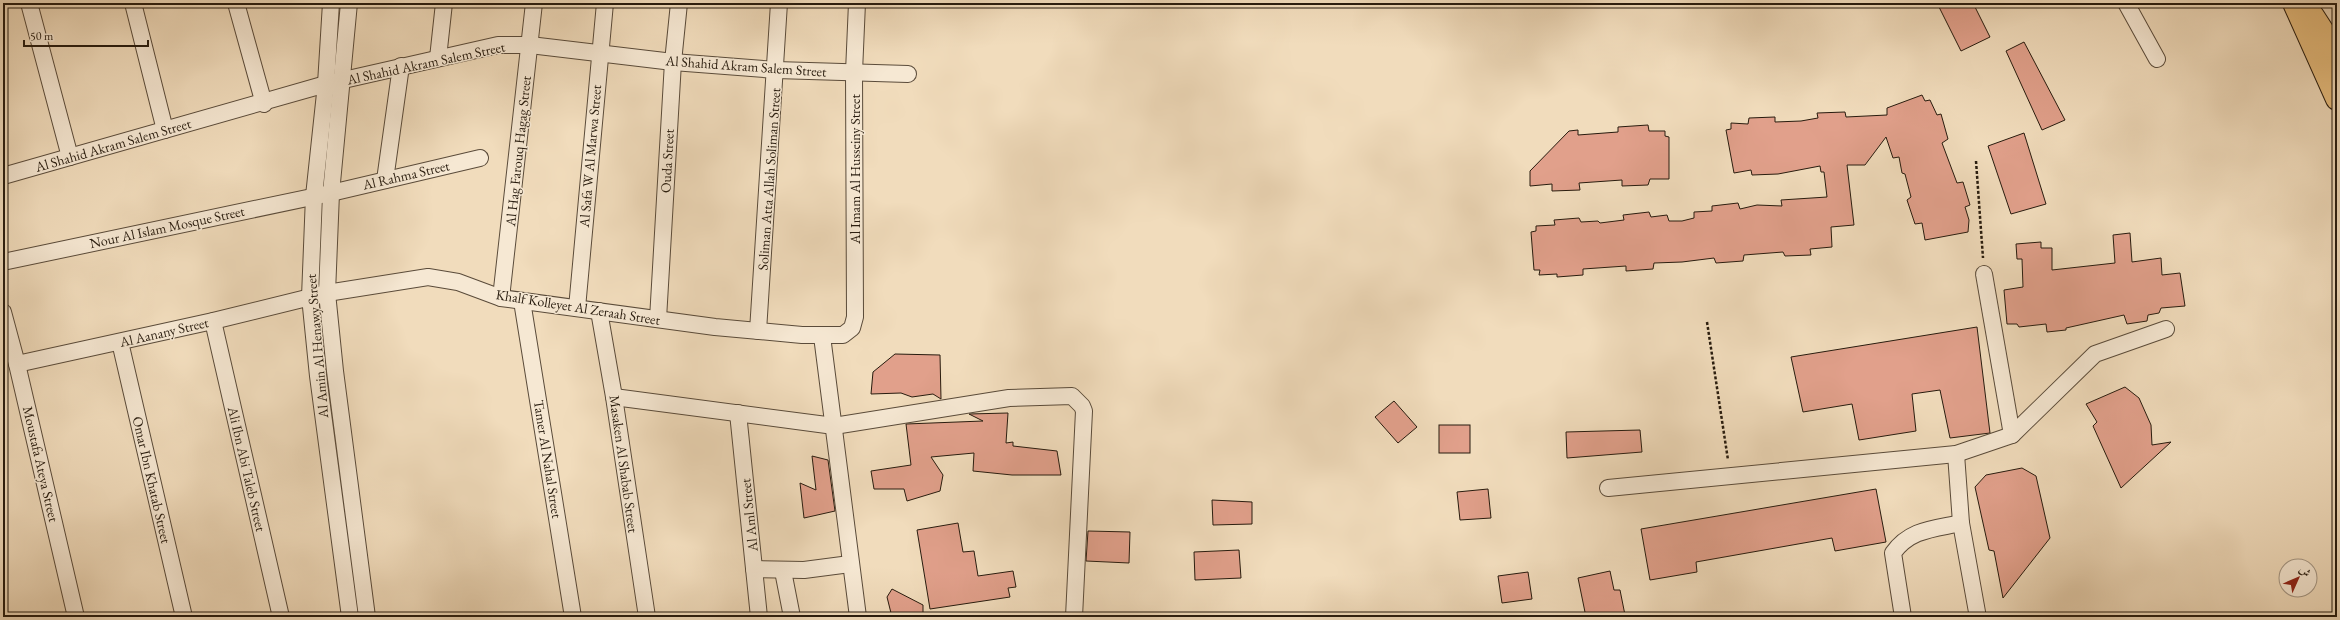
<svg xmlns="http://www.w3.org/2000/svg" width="2340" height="620" font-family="'EB Garamond',Amiri,serif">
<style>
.building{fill:#e1a08b;stroke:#271b0e}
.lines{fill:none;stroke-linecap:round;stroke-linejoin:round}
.minor-casing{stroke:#5a4b3a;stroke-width:18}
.trunk-casing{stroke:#271b0e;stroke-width:24}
.path{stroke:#271b0e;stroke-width:2.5;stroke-dasharray:3 2;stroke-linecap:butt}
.minor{stroke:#f6e8d3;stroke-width:16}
.trunk{stroke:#e8be7e;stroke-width:22}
.labels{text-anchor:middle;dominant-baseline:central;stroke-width:3;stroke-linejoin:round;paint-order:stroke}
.street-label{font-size:14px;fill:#271b0e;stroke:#f6e8d3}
</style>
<rect width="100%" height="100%" fill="#f1dcbc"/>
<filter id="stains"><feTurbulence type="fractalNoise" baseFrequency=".005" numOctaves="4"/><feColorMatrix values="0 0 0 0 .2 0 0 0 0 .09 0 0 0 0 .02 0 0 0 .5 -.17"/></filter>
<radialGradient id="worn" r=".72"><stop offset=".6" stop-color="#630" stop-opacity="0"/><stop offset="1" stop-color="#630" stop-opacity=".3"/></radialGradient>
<g class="building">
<path d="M1937,3h36l17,34 -29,14z"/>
<path d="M2024,42l41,78 -23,10 -36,-79z"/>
<path d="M1922,95l3,6 5,-1 7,15 4,-1 7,25 -6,4 15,40 6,-1 7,23 -5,2 4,13 -1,12 -43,8 -3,-17 -7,1 -8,-24 4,-3 -6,-23 -3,-1 -3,-16 -6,1 -7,-21 -21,28h-18l7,60 -23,2 1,20 -22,2 1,6 -26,1 -2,-4 -39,3 -1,6 -27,2 -2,-5 -32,4 -28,1 -1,6 -27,2v-5l-43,3v6l-26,2v-3l-18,1 1,-5h-6l-3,-38 5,-1v-5l19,-1 -1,-5 25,-2 2,4 17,-1 2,2 24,-3 -1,-5 26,-3 2,5 16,-2 2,6h13l12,-3v-6l18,-1v-5l26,-3 2,6 17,-4 25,1 -1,-6 46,-3 -3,-25h-3l-1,-6 -42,8 -26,1 -1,-5 -17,3 -8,-43 5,-1v-6l17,1 1,-6 26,-1v5l26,-1 17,-3 -1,-5 28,-1 1,5 41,-2v-7z"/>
<path d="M1648,125l1,6h16v5l4,1v42h-19l-2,6 -26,1v-6l-43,3 1,7 -28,1v-7l-22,2v-15l39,-40 9,-1v5l40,-3v-5z"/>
<path d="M2024,133l22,71 -35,10 -23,-68z"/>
<path d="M2130,233l2,29 29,-4 1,17 18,-2 5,33 -24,2 -2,5 -11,2 -1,6 -20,3 -3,-9 -58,13v2l-19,2 -1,-8 -27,3 -2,-3h-10l-3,-34 19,-3 -1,-28h-5l-1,-15 25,-2v6h11v22l63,-7 -2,-28z"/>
<path d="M1977,327l13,106 -40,5 -10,-48 -28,4 4,37 -57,9 -7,-36 -49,8 -12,-55z"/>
<path d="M895,354l45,1 1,44 -8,-5 -21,3 -11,-4 -30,1 2,-22z"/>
<path d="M2125,387l14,11 12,27 1,20 19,-3 -50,46 -28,-62 4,-4 -11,-18z"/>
<path d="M1394,401l23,26 -19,16 -23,-26z"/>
<path d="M1008,413l-2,30 7,-1v4l44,5 4,24h-49l-39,-4 1,-18 -43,4 12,18 -3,16 -33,10 -3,-12h-30l-3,-18 40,-6 -5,-41 77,-3 -14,-7z"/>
<rect x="1439" y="425" width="31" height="28"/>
<path d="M1640,430l2,22 -75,6 -1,-26z"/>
<path d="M812,456l16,4 7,51 -31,7 -4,-35 16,7z"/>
<path d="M2022,468l14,8 14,62 -47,60 -9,-47 -5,-1 -14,-63 11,-12z"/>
<path d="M1488,489l3,29 -31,2 -3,-28z"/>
<path d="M1876,489l10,53 -51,9 -3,-13 -136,24 1,10 -47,8 -9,-51z"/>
<path d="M1212,500l40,2v22l-39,1z"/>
<path d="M958,523l5,29 11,-1 4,25 35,-5 3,16 -8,1 2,9 -80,12 -13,-79z"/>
<path d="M1088,531l42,1 -1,31 -43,-2z"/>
<path d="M1239,550l2,28 -46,2 -1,-28z"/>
<path d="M1610,571l4,19h6l5,25 -11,2h-28l-8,-39z"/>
<path d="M1528,572l4,27 -30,4 -4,-27z"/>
<path d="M892,589l31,16v12h-31l-5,-20z"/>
</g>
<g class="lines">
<defs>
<g id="minor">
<path d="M29,3l41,154"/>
<path d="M133,3l32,127"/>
<path d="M236,3l28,101"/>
<path d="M331,3l-5,81 -12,112 -4,101 8,79 32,241"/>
<path d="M349,3l-18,190 -4,100 8,78 32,246"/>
<path d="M2126,3l31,56"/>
<path d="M438,58l6,-55"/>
<path d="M3,176l323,-92 172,-39h32l143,17 103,8 132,4"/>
<path d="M385,180l16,-114"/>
<path d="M3,262l328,-69 149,-35"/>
<path d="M1984,274l28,161"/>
<path d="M501,298l33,-295"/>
<path d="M522,301l51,316"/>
<path d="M577,308l28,-305"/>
<path d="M599,311l15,86 33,220"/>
<path d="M3,312l14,52 59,253"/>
<path d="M658,319l15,-257 6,-59"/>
<path d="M213,321l68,296"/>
<path d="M758,331l21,-328"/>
<path d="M822,336l36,281"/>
<path d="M120,342l64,275"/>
<path d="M17,364l196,-43 114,-28 101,-16 30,5 43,16 214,29 87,8h41l9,-7 3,-11 -1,-245 3,-69"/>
<path d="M614,397l220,29 175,-28 63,-2 10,10 2,5 -10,206"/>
<path d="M738,413l21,204"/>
<path d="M1956,454l5,69 16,89"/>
<path d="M1608,488l348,-34 56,-19 83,-81 71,-25"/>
<path d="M754,569l50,1 46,-6"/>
<path d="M783,571l9,46"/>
<path d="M1903,617l-10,-64c17,-24 41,-24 68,-30"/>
</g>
<g id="trunk">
<path d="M2294,3l43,96"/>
<path d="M2302,8l11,8 24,37"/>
</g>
</defs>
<use href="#minor" class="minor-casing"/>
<use href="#trunk" class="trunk-casing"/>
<g class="path">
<path d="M1976,161l7,97"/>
<path d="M1707,322l21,138"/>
</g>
<use href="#minor" class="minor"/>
<use href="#trunk" class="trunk"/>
</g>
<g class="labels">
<g class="street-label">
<text transform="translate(426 63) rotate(-12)">Al Shahid Akram Salem Street</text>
<text transform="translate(746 66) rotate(4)">Al Shahid Akram Salem Street</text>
<text transform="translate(113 145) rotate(-16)">Al Shahid Akram Salem Street</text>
<text transform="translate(518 151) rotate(-84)">Al Hag Farouq Hagag Street</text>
<text transform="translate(590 156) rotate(-85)">Al Safa W Al Marwa Street</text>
<text transform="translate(667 161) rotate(-87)">Ouda Street</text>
<text transform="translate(855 169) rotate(-90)">Al Imam Al Husseiny Street</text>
<text transform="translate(406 175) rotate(-13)">Al Rahma Street</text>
<text transform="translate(769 179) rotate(-86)">Soliman Atta Allah Soliman Street</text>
<text transform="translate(167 227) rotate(-12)">Nour Al Islam Mosque Street</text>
<text transform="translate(578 307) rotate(9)">Khalf Kolleyet Al Zeraah Street</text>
<text transform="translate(164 332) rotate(-13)">Al Aanany Street</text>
<text transform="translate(317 346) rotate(-95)">Al Amin Al Henawy Street</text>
<text transform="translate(548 459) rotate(81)">Tamer Al Nahal Street</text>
<text transform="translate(41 464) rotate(77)">Moustafa Ateya Street</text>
<text transform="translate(624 464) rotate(82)">Masaken Al Shabab Street</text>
<text transform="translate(247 469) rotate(77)">Ali Ibn Abi Taleb Street</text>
<text transform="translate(152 480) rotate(77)">Omar Ibn Khatab Street</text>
<text transform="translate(749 515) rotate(-96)">Al Aml Street</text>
</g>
</g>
<rect width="2340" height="620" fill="none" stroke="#f1dcbc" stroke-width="16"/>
<rect x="4" y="4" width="2332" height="612" fill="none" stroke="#271b0e" stroke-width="2"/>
<rect x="8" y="8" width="2324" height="604" fill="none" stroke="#271b0e"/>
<g transform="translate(2298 578) rotate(45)"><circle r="19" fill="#f6e8d3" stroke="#a39684"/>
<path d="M0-3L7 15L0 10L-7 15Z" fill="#8f2418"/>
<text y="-6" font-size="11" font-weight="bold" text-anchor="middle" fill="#271b0e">ش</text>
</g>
<path d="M24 40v6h124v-6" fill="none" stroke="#271b0e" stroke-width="2"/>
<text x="30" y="40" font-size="12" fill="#271b0e" stroke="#f6e8d3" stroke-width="3" paint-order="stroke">50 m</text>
<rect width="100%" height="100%" filter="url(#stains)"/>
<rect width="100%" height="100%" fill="url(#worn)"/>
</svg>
